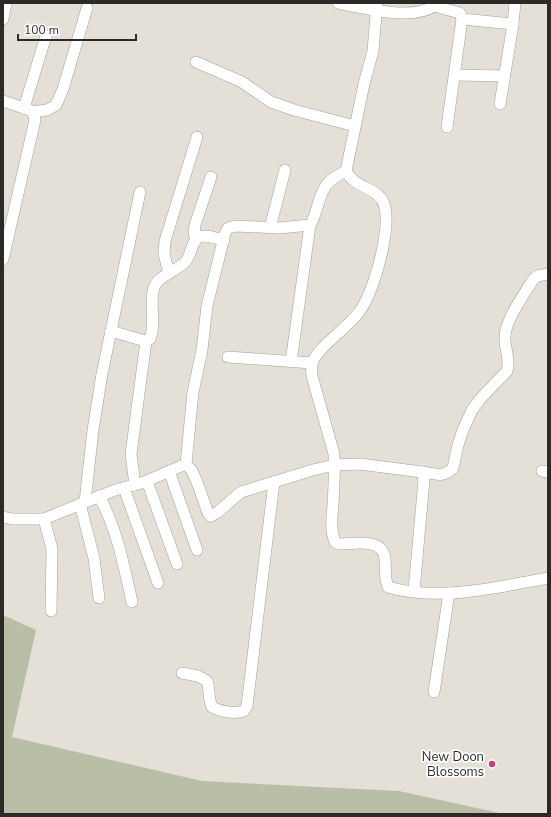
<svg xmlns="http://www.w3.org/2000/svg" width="551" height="817" font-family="'Nunito Sans',sans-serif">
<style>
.grass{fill:#b9bfa7}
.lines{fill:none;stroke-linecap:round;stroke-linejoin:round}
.minor-casing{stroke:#a4a099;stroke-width:12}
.minor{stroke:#fff;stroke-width:11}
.poi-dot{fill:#cb4076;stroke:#fff;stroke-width:1.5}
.labels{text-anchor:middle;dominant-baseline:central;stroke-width:3.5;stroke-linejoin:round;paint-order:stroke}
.poi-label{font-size:13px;fill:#2b2a27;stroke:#fff;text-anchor:end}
</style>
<rect width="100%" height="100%" fill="#e4e0d8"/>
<path class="grass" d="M3,615l33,15 -24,107 190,44 197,10 105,23h-501z"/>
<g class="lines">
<defs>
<g id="minor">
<path d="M338,3c26,5 74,18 96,3l1,-3"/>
<path d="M377,3l-4,48 -9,33 -18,87c9,18 32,16 38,33 8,24 -10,88 -25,108 -10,15 -43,36 -47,52 -1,4 0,8 0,12l22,78c1,17 0,34 -1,51 -1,12 -3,25 2,37l4,2c15,0 44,-7 46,15 1,10 -1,18 3,28 50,15 110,0 160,-9"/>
<path d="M434,6l26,7 2,6 -15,108"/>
<path d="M3,19l3,-16"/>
<path d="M462,19l51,5"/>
<path d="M196,62l46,20 29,20 23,8 61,16"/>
<path d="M455,75l49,1"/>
<path d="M3,101l27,9 3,2 2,8 -32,139"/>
<path d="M500,104l13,-80 2,-21"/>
<path d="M24,108l22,-72"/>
<path d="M33,112l14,-2 9,-5 7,-16 24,-81"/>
<path d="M346,171c-6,3 -13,7 -18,12 -10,11 -10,30 -18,42l-31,3 -43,-2 -8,2 -3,5 -18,73 -5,44 -9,42 -7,72 6,7 5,11 11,31 3,3 7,-4 23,-20 72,-22 21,-5 26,-1 62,8 2,8 -10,111"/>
<path d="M270,228l15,-58"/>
<path d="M196,240l-2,-7 1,-8 16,-48"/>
<path d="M169,273l-5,-19 1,-13 32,-104"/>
<path d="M111,331l34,10 5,-2c6,-15 0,-32 3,-48 3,-16 24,-19 33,-30 5,-6 6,-21 13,-24 7,-3 18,2 25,3"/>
<path d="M228,357l84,6"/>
<path d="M291,362l19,-137"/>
<path d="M169,471l28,79"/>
<path d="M542,471l6,1"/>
<path d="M422,472c14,2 21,6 31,-4l5,-23 5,-15 9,-20 9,-12 26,-27c4,-12 -3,-23 -2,-34 0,-16 19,-43 28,-57l4,-4 11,-2"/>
<path d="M147,481l30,83"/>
<path d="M135,485l-4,-31 15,-113"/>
<path d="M124,488l34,95"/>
<path d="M99,496c18,33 25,70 33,106"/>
<path d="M85,502l8,-72 9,-56 38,-182"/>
<path d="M80,504l14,54 5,40"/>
<path d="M3,517l9,2h32l71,-29 27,-7 44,-19"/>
<path d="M44,519l8,30 -1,62"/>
<path d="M182,673l16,3 9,5c3,8 1,18 5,26 9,5 23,7 32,4l3,-5 27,-224"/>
<path d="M434,692l15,-99"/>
</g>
</defs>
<use href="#minor" class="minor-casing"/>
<use href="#minor" class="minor"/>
</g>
<circle class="poi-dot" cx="492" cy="764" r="4"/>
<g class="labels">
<g class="poi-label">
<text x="484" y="757">New Doon<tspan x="484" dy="15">Blossoms</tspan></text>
</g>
</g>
<rect width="551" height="817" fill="none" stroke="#2b2a27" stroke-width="8"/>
<path d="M18 34v6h118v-6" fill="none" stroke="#2b2a27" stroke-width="2"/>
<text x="24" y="34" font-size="12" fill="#2b2a27" stroke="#ffffff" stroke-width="3" paint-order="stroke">100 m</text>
</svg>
